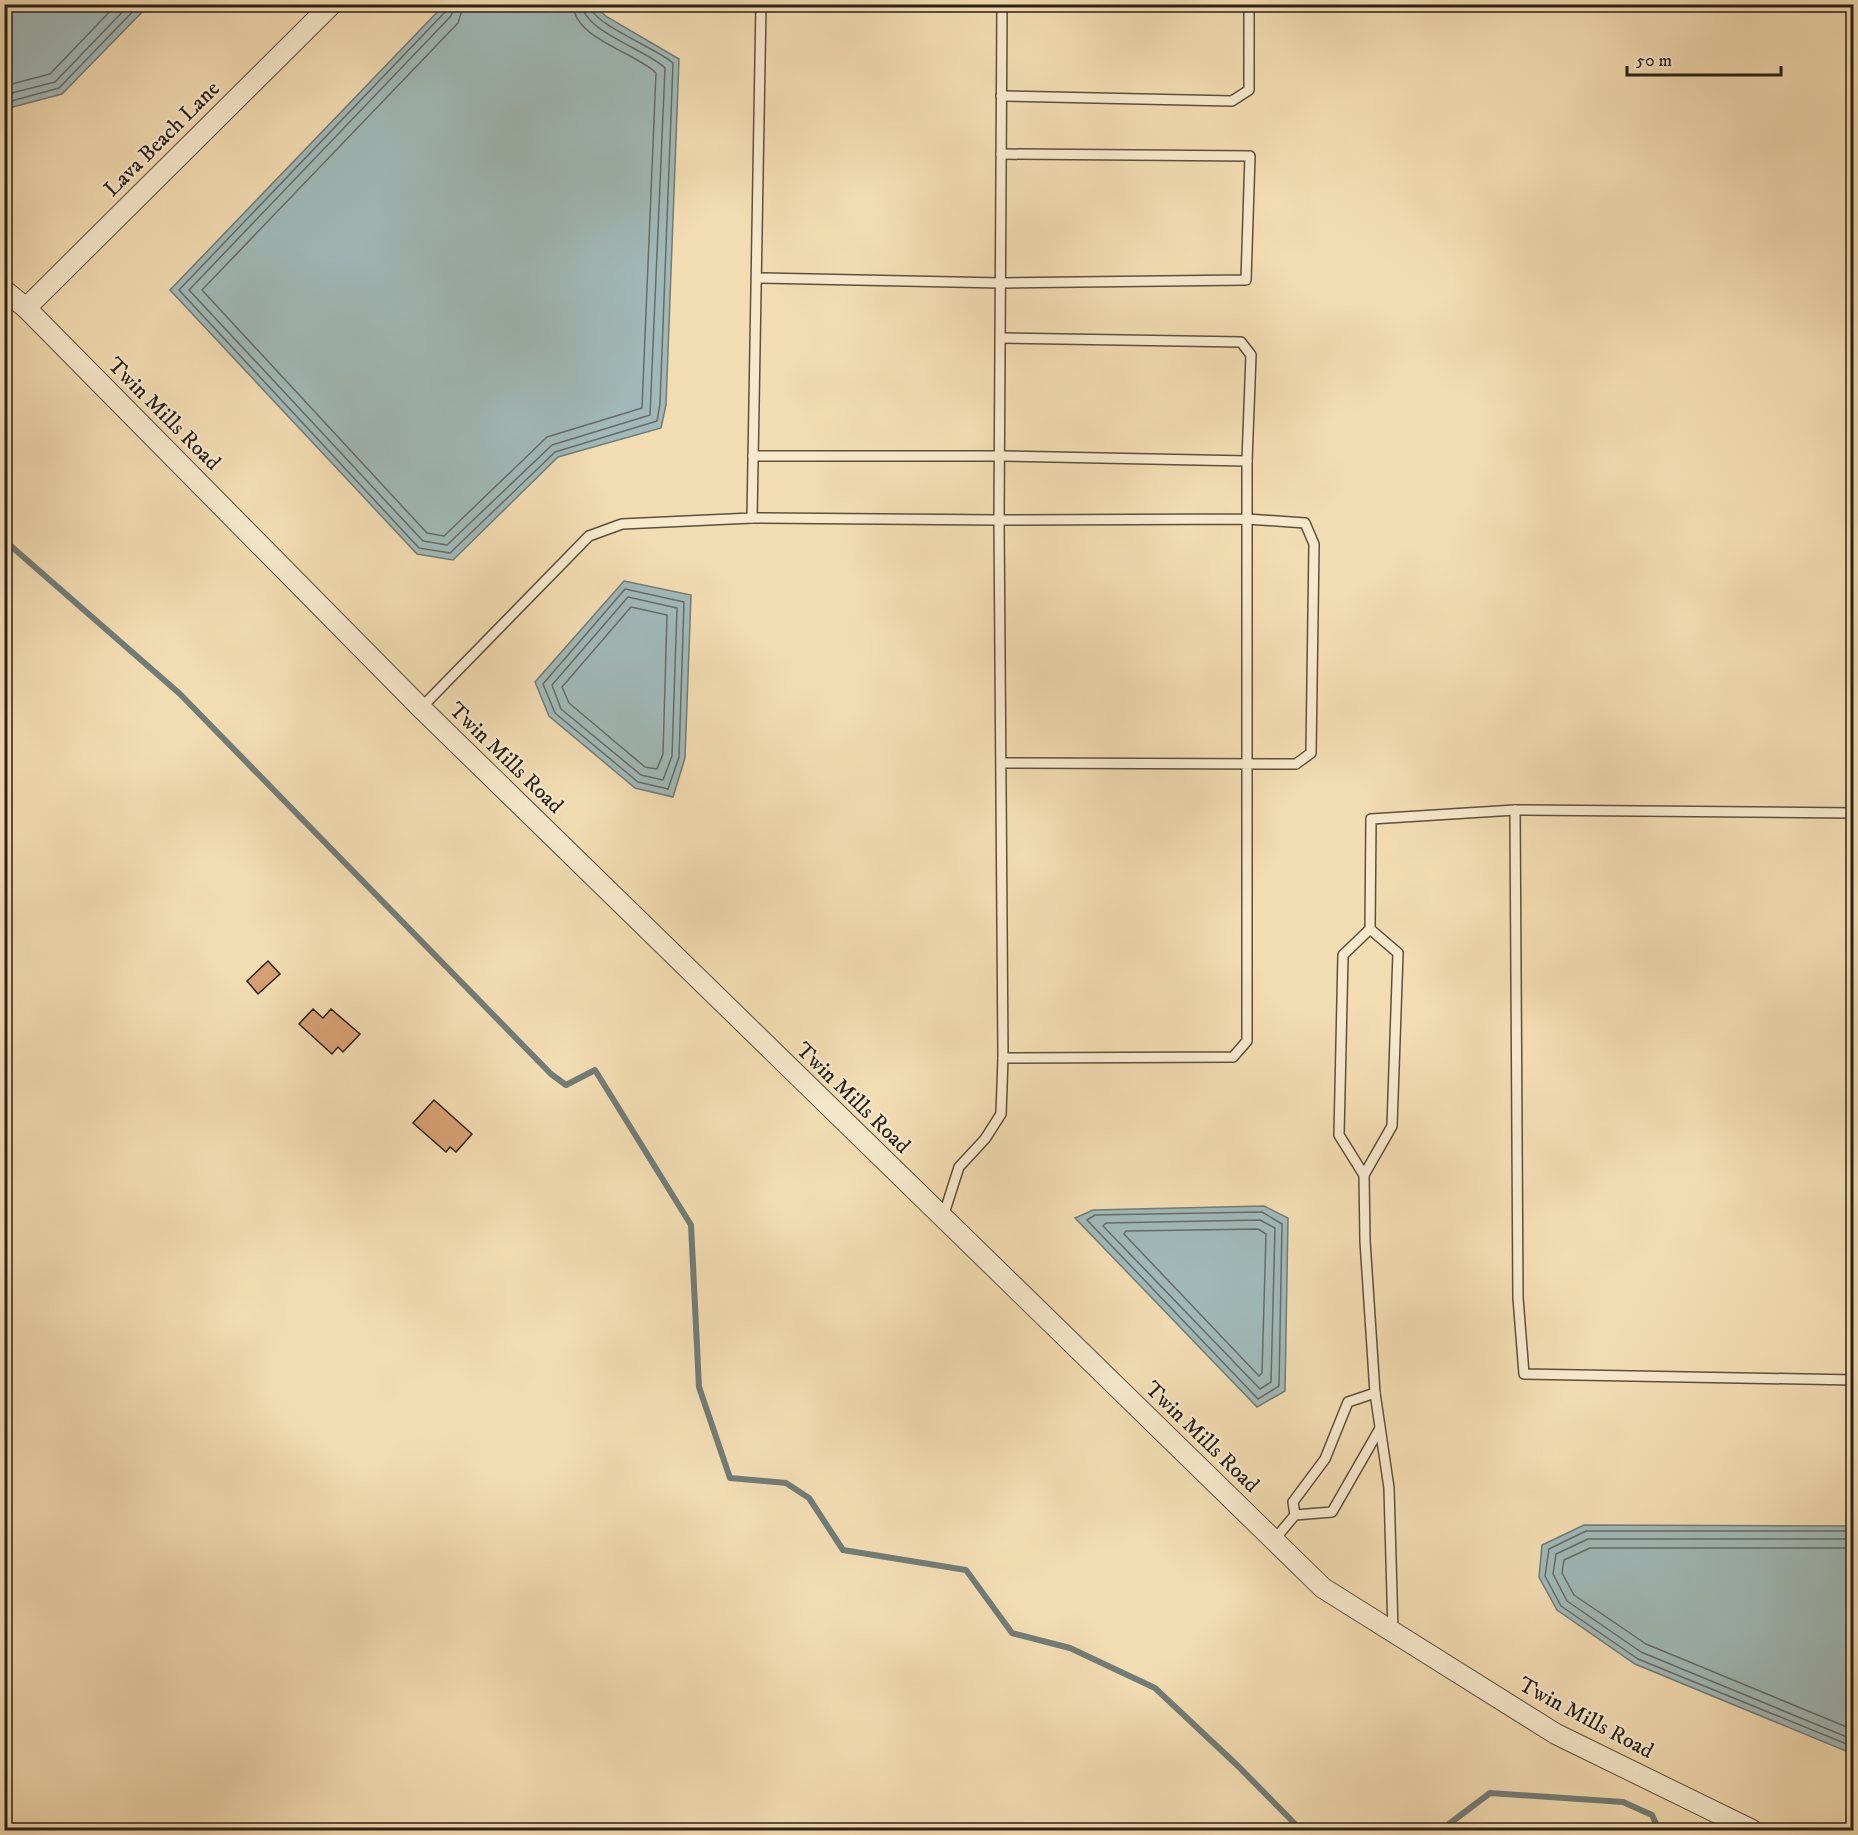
<svg xmlns="http://www.w3.org/2000/svg" width="1858" height="1835" font-family="'IM FELL DW Pica',serif">
<style>
.water{fill:#a0b9b8;stroke:#717c78;stroke-width:1.5}
.lines{fill:none;stroke-linecap:round;stroke-linejoin:round}
.shore{stroke:#666c68;stroke-width:1.5}
.stream{stroke:#717c78;stroke-width:6}
.building{fill:#d7a074;stroke:#2b2017;stroke-width:1.5}
.lane-casing{stroke:#5d4f3e;stroke-width:12}
.street-casing{stroke:#5d4f3e;stroke-width:22}
.lane{stroke:#f7e8cc;stroke-width:9}
.street{stroke:#f7e8cc;stroke-width:20}
.labels{text-anchor:middle;dominant-baseline:central;stroke-width:4.5;stroke-linejoin:round;paint-order:stroke}
.street-label{font-size:22px;fill:#2b2017;stroke:#f7e8cc}
</style>
<rect width="100%" height="100%" fill="#f2dcb1"/>
<filter id="stains"><feTurbulence type="fractalNoise" baseFrequency=".00333" numOctaves="4"/><feColorMatrix values="0 0 0 0 .2 0 0 0 0 .09 0 0 0 0 .02 0 0 0 .5 -.17"/></filter>
<radialGradient id="worn" r=".72"><stop offset=".6" stop-color="#630" stop-opacity="0"/><stop offset="1" stop-color="#630" stop-opacity=".3"/></radialGradient>
<g class="water">
<path d="M5,4h144v1l-87,89 -57,15z"/>
<path d="M444,5h149l14,12 72,42 -13,346 -5,23 -103,29 -105,103 -36,-6 -247,-264z"/>
<path d="M624,581l67,14 -6,163 -12,39 -38,-9 -86,-72 -14,-34z"/>
<path d="M1264,1206l24,12 -3,173 -28,16 -182,-189 18,-8z"/>
<path d="M1584,1525l269,1v228l-218,-90 -78,-54 -18,-33 3,-32z"/>
</g>
<g class="lines">
<g class="shore">
<path d="M448,4l-2,7 -267,279 240,258 31,5 105,-101 102,-31 3,-17 13,-341c-16,-15 -81,-38 -84,-59"/>
<path d="M455,4l-4,12 -262,274 234,251 24,4 105,-100 98,-30 15,-347c-18,-18 -82,-37 -83,-64"/>
<path d="M464,4l-6,19 -256,267 225,243 17,3 103,-99 95,-29 14,-335c-21,-21 -82,-34 -83,-69"/>
<path d="M4,86l46,-12 67,-70"/>
<path d="M4,95l51,-13 75,-78"/>
<path d="M4,103l55,-15 81,-84"/>
<path d="M625,589l59,13 -5,155 -11,32 -30,-7 -83,-69 -12,-29z"/>
<path d="M628,597l49,11 -5,148 -9,24 -22,-5 -80,-66 -9,-24z"/>
<path d="M631,607l36,8 -4,139 -6,15 -12,-2 -76,-64 -7,-16z"/>
<path d="M1262,1212l20,12 -3,162 -21,13 -171,-179 8,-5z"/>
<path d="M1260,1220l15,8 -4,154 -11,7 -157,-163 3,-3z"/>
<path d="M1258,1229l8,5 -4,139 -3,3 -135,-142 2,-3z"/>
<path d="M1854,1531h-268l-37,18 -4,27 16,30 77,53 216,88"/>
<path d="M1854,1539h-266l-32,15 -3,20 14,27 74,51 213,88"/>
<path d="M1854,1548h-264l-26,12 -2,13 12,22 72,49 208,86"/>
</g>
<g class="stream">
<path d="M4,540l176,154 371,380 15,11 29,-15 96,155 8,162 31,91 56,5 23,15 34,52 123,20 46,63 58,15 85,40 83,78 63,64"/>
<path d="M1441,1830l49,-37 133,9 29,13 7,15"/>
</g>
</g>
<g class="building">
<path d="M268,961l12,13 -22,20 -11,-13z"/>
<path d="M313,1009l10,9 8,-9 29,25 -17,18 -5,-5 -6,7 -33,-30z"/>
<path d="M434,1100l38,34 -16,18 -6,-5 -4,5 -33,-29z"/>
</g>
<g class="lines">
<defs>
<g id="lane">
<path d="M1001,96l231,5 17,-11v-86"/>
<path d="M757,278l244,5 245,-3 4,-124 -249,-2"/>
<path d="M753,456h247l247,5 4,-106 -10,-13 -240,-4"/>
<path d="M752,518l247,2 3,-516"/>
<path d="M421,708l168,-172 33,-12 130,-6 9,-514"/>
<path d="M1001,763l295,1 15,-11 3,-209 -9,-21 -58,-4 -248,1 4,538 230,-1 14,-16c-1,-194 0,-387 0,-580"/>
<path d="M1515,810l3,488 6,76 330,6"/>
<path d="M1364,1175l28,-49 6,-173 -28,-24"/>
<path d="M943,1217l16,-50 26,-28 16,-25 2,-56"/>
<path d="M1295,1515l-2,-13 32,-43 23,-57 27,-9"/>
<path d="M1274,1540l21,-25 37,-3 47,-82"/>
<path d="M1393,1631l-4,-143 -14,-95 -10,-152 -1,-66 -25,-40 4,-180 27,-26 1,-110 144,-9 339,3"/>
</g>
<g id="street">
<path d="M4,290l22,18 395,400 902,880 233,146 196,96"/>
<path d="M26,308l306,-304"/>
</g>
</defs>
<use href="#lane" class="lane-casing"/>
<use href="#street" class="street-casing"/>
<use href="#lane" class="lane"/>
<use href="#street" class="street"/>
</g>
<g class="labels">
<g class="street-label">
<text transform="translate(162 139) rotate(-45)">Lava Beach Lane</text>
<text transform="translate(164 414) rotate(45)">Twin Mills Road</text>
<text transform="translate(506 758) rotate(44)">Twin Mills Road</text>
<text transform="translate(853 1098) rotate(44)">Twin Mills Road</text>
<text transform="translate(1202 1437) rotate(44)">Twin Mills Road</text>
<text transform="translate(1586 1718) rotate(28)">Twin Mills Road</text>
</g>
</g>
<rect width="1858" height="1835" fill="none" stroke="#f2dcb1" stroke-width="24"/>
<rect x="6" y="6" width="1846" height="1823" fill="none" stroke="#2b2017" stroke-width="3"/>
<rect x="12" y="12" width="1834" height="1811" fill="none" stroke="#2b2017" stroke-width="1.5"/>
<path d="M1627 66v9h154v-9" fill="none" stroke="#2b2017" stroke-width="3"/>
<text x="1636" y="66" font-size="18" fill="#2b2017" stroke="#f7e8cc" stroke-width="4.5" paint-order="stroke">50 m</text>
<rect width="100%" height="100%" filter="url(#stains)"/>
<rect width="100%" height="100%" fill="url(#worn)"/>
</svg>
